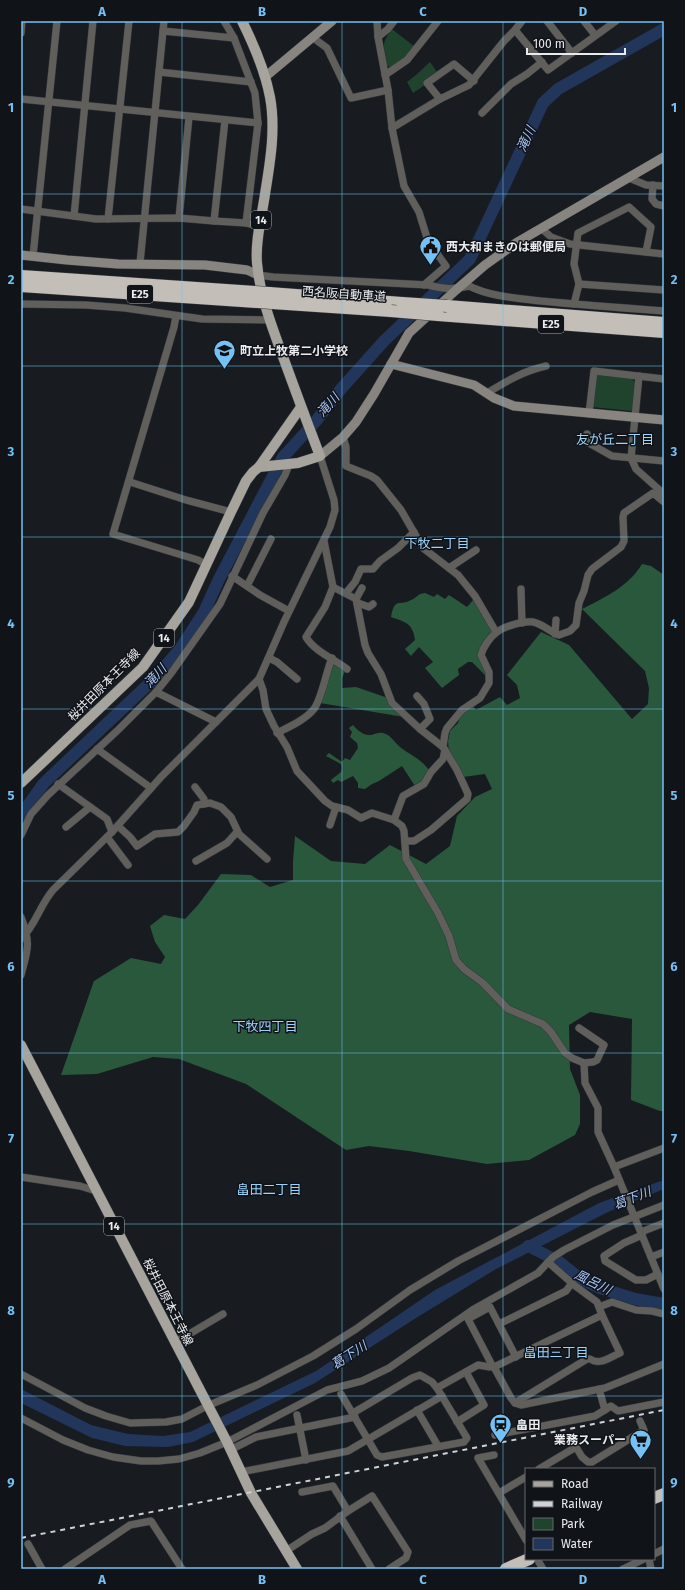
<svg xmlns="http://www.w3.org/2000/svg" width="685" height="1590" font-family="'Fira Sans','Noto Sans JP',sans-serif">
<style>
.green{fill:#1f432d}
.forest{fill:#2a583c}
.water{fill:#22355a}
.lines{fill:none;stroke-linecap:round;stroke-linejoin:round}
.river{stroke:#22355a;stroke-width:12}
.street-casing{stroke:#35393e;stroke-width:8}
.secondary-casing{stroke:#35393e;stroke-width:10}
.primary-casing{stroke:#35393e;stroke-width:11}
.highway-casing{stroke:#35393e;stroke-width:13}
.street{stroke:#615f5c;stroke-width:7}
.secondary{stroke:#888581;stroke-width:9}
.primary{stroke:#a7a39d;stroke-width:10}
.highway{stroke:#c3beb7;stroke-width:12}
.rail{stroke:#cfd2d6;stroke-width:2;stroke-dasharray:5 5;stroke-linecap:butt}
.highway-bridge-casing{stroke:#35393e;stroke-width:13;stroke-linecap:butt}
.highway-bridge{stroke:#c3beb7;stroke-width:12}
.grid{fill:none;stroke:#73c1f5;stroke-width:1;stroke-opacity:0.55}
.labels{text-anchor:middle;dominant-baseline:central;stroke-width:3;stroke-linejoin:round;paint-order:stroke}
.shield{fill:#101318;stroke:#a8aaae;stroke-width:1}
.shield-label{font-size:11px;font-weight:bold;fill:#e9ebef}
.poi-label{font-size:12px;font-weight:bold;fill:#e9ebef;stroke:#101318;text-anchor:start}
.street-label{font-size:12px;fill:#e9ebef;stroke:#101318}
.water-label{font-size:13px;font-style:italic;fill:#a7c4f7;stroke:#101318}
.neighbourhood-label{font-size:13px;fill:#9cd4fb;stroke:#101318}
.neatline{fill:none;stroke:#73c1f5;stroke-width:1.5}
.grid-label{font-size:13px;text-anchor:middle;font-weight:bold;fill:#73c1f5}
</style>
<rect width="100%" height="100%" fill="#181c21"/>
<g class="green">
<path d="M392,29l23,18 -10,11 -14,9 -4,-1c-3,-19 -7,-21 5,-37z"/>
<path d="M430,62l7,10 -12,13 -12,8 -6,-11 9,-7z"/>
<path d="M595,373l34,3 7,7 -4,28 -40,-4z"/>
</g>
<g class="forest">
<path d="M642,564l9,2 13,9v536h-4l-29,-11 1,-81 -42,-7 -21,13 1,44 10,26v29l-5,11 -46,25 -42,4 -78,-13 -40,-5 -23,4 -100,-66 -67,-25 -26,-2 -56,17 -36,1 33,-94 37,-23 30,6 4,-7 -10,-15 -5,-16 14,-11 21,4 13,-14 23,-31 30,1 19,12 23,-7v-19l2,-25 36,25 34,3 25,-19 36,19 24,-18 7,-30 18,-19 17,-8 -7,-15 -22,3 -14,-24 -1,-12 2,-10 8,-8 3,-9 12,-8 3,4 24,-13 7,8 13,-7 -3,-13 -10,-10 34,-43 28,13 63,74 16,-15 1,-16 -4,-17 -63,-62c22,-11 47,-23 60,-45z"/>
<path d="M425,593l9,4 3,-3 8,5 4,-4 18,12 7,-8 20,33 -15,21 8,24 -15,-15h-4l-10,7 1,6 -17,13 -17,-20 8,-6 -14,-15 -8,9 -6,-7 10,-9c-2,-17 -10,-18 -24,-23 4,-21 8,-10 20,-17 7,-3 6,-6 14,-7z"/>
<path d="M333,661l12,10 -3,7v10l14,-1 32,11 16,19 -84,-14z"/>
<path d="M353,725c4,5 11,11 18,10 5,-1 7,-3 12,-2 8,2 11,9 17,14 10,8 21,12 29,23l-5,10 -9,6 -13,-20 -23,15 -7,3 -7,5 -7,-1v-5l-5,-7 -12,6 -3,-2 -5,3 -2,-3 10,-8 1,-4 -1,-4 -15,-8 3,-3 13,9 3,-4 5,2 8,-12 -1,-5 -7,-6 2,-5 -3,-4z"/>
</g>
<path class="water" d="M664,1180v9l-56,23 -112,57 -80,49 -101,65 -122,59 -25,5 -43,-1 -33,-8 -71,-35v-14l70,36 37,9 35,2 27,-4 126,-61 119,-81 164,-87z"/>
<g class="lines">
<g class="river">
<path d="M21,815l23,-32 113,-107 23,-27 24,-37 15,-33 64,-122 33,-36 25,-32 43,-48 86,-82 73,-156 15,-14 106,-60"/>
<path d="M528,1246l30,15 21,17 21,10 35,11 29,5"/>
</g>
<defs>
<g id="street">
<path d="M224,21l10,17 21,55 3,30 -12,100"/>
<path d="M377,21l1,16 10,53 4,38 12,58 15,26 9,29 18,25 -22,19"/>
<path d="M547,21l25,32"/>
<path d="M584,21l11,14"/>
<path d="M515,30l33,40 68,-49"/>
<path d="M163,31l71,7"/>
<path d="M21,33l1,-12"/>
<path d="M312,37l15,11 24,50 37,-8"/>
<path d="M378,37l10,-8 6,-8"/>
<path d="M159,72l92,10"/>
<path d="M385,75l22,-15 31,-39"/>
<path d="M21,99l237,24"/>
<path d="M440,99l-13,-16 27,-19 20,17"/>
<path d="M482,113l29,-29 16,-10 15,-12"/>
<path d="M392,128l48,-29 29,-14 35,-44 11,-11 7,-9"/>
<path d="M629,178l17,7 18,1"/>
<path d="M653,185l-1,14 4,5 8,2"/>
<path d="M21,209l75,10 83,-1 35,3 11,-101"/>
<path d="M74,216l19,-195"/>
<path d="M179,218l10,-101"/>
<path d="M108,219l21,-198"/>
<path d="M214,221l32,2 14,4"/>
<path d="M541,228l10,9 19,7 94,10"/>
<path d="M33,256l24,-235"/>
<path d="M140,263l24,-242"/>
<path d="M258,275l15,2 155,8c16,4 25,5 41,1 22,11 49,12 72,15 41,4 82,7 123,10"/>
<path d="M579,284l85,6"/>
<path d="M21,304l65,1 39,3 77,11 68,1"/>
<path d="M574,304l5,-20 -5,-20 4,-31 51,-26 22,20 -5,25"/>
<path d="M176,316l-2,11 -61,207 85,26 9,5"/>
<path d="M639,376l-8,82 5,11 28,25"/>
<path d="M487,393c20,-12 36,-22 59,-27"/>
<path d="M589,414l5,-43 70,8"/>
<path d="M587,434v8l25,14 52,5"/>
<path d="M343,437l3,10v19l25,10 6,4 24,30 22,38 35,27 17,21 21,36"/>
<path d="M130,482l56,18 45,12"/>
<path d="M324,541l9,46 -8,20 -19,30c8,14 28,22 41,32"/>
<path d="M449,568l27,-18"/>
<path d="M232,576l28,19 29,16"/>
<path d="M247,586l24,-47"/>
<path d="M333,587l23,12 9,46 3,8 13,21 11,29 28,26 23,18 14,23 11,24 -1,5 -36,31 -17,11h-9"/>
<path d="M521,589l1,34"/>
<path d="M346,593l9,-11 6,-13h12l7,-8 18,-13 16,-16"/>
<path d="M356,599l6,-11"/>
<path d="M358,603l11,4 4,-3"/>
<path d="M555,634l1,-14"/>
<path d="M269,658l8,4 20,17"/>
<path d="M259,679l4,11 3,19 8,17 13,21 10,24 28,30 7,5 16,4 13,8 11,-5 22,7 8,6 2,5 2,28 32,54 11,23 7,24 8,9 19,14 25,26 35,15 8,8 14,21 7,5 12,5 9,-1 4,-2 7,-15 -25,-17"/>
<path d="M156,692l60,30"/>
<path d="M417,696l7,8 6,15 -10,10"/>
<path d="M277,733c12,-6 28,-13 37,-24 8,-11 12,-37 18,-51"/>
<path d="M443,747l2,-14 2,-5 15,-18 18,-12 9,-15v-11l-8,-17c2,-8 9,-18 16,-23 8,-6 26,-11 36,-10 10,2 17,10 26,13l11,-4 6,-6 3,-22 5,-12 4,-16 4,-6 29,-22 3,-6 -1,-24 1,-4 29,-20 11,9"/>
<path d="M97,749l54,39"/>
<path d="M58,784l49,35 5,13"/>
<path d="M195,787l9,12v5"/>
<path d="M394,820l9,-24 21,-12 7,-12 12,-13 2,-9"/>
<path d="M330,825l6,-18"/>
<path d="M118,826l12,11 7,9 18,-12 23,-2 6,-6 10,-14 3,-7 13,-2 11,4 10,10 8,17 28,25"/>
<path d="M66,827l24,-20"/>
<path d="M21,835l10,-21 17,-19 70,-65 38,-38 16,-20 48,-68 43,-91 22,-38 4,-10"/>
<path d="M107,837l21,28"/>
<path d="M196,861l31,-18 10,-11"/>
<path d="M21,917c10,26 7,32 0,58"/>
<path d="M21,939c14,-13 19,-34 32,-49l59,-58 49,-55 98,-98 25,-57 46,-95 5,-17 -1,-10 -14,-44"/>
<path d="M584,1063l1,20 13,25v24l16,35 50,122"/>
<path d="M614,1167l50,-19"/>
<path d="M21,1177l59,9 16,5"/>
<path d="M641,1232l23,-9"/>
<path d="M642,1235l-18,8 -20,13 1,5 31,19h10l12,-6"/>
<path d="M651,1257l13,-5"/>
<path d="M599,1307l13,-5 24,8 16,1 12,3"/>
<path d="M499,1324l63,-31 4,-2 6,-8"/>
<path d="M174,1343l49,-29"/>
<path d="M493,1367l-25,-48 22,-12 26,50"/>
<path d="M494,1367l17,31 4,5 6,2 84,-17 59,-24"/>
<path d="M21,1374l64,34 21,8 24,7 36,-1 16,-3 25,-13 50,-21 56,-29 43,-27 54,-39 48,-29 134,-69 27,-12"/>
<path d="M437,1388l41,-23 12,2 6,-1 106,-51"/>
<path d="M599,1389l6,21"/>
<path d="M341,1394l36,61 5,2 82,-15 3,-4 -30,-50 -5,-6 -12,-7 -8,3 -59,35"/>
<path d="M515,1403l72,-44h3c10,7 20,-2 30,-6l-18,-38 -5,-13 -23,-17 -26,-23"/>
<path d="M417,1410l21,36"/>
<path d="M297,1415l9,45"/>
<path d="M21,1418l42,22 25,10 25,7 28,4h17l21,-2 21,-6 27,-11 100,-52 35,-9 27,-13 85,-59 64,-36 15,-16 11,-7 49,-25 51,-20"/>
<path d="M457,1422l27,-17 -18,-33"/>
<path d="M495,1435l100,-19 16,-10 7,5 46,-9"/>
<path d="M230,1450l26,-13 99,-20"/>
<path d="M494,1455l-16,3 48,82"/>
<path d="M539,1469l37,-22 6,10 6,5h4l52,-32 -4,-9"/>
<path d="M241,1472l107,-21 94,-55"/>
<path d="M302,1492l31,-6 15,25"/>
<path d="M499,1493l27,-16"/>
<path d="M340,1516l32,53"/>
<path d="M28,1544l14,25"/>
<path d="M286,1551l26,-17 13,-6 23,-17 24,-15 36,56 -2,6 -17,11"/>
<path d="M654,1554l10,-5"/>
<path d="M537,1559l6,10"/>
<path d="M649,1559l2,10"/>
<path d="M65,1569l65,-44 21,-4 31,48"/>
<path d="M623,1569l21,-10"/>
</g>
<g id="secondary">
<path d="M265,77l67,-56"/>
<path d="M21,255l46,5 51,4 87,1 42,5 11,5"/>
<path d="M391,364l83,21 20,13 20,8 150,14"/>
<path d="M320,456l23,-19 13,-15 18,-28 35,-61 47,-43 29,-25 31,-22 148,-86"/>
</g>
<g id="primary">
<path d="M259,467l42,-60"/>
<path d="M21,783l122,-116 46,-65 42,-90 15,-31 7,-9 6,-5 39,-4 22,-7c-12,-31 -23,-61 -34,-91 -12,-33 -26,-67 -29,-102 -2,-23 5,-47 8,-69 5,-31 11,-65 5,-97 -5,-26 -16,-52 -28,-76"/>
<path d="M21,1045l206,397 24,51 46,76"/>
</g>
<g id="highway">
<path d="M21,276l234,16"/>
<path d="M21,286l237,16"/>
<path d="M269,293l133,10"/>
<path d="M272,303l119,8"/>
<path d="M447,306l217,17"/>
<path d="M438,315l226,17"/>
<path d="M654,1498l10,-4"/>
<path d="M506,1569l23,-10"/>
</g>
</defs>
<use href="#street" class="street-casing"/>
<use href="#secondary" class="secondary-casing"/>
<use href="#primary" class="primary-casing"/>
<use href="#highway" class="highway-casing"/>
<use href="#street" class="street"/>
<use href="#secondary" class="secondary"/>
<use href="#primary" class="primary"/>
<use href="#highway" class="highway"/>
<path class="rail" d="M21,1538l643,-128"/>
<defs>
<g id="highway-bridge">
<path d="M255,292l14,1"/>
<path d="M258,302l14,1"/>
<path d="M402,303l45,3"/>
<path d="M391,311l47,4"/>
</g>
</defs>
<use href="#highway-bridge" class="highway-bridge-casing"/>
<use href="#highway-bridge" class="highway-bridge"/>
</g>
<path class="grid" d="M182,21v1548M342,21v1548M503,21v1548M21,194h643M21,366h643M21,537h643M21,709h643M21,881h643M21,1053h643M21,1224h643M21,1396h643"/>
<defs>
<symbol id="civic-pin" viewBox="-11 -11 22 30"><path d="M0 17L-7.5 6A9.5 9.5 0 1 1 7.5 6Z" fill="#73c1f5" stroke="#101318"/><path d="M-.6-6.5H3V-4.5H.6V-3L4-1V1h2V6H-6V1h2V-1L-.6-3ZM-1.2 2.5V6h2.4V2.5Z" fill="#111"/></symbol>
<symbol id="school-pin" viewBox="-11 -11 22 30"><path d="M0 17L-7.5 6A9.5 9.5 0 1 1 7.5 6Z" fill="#73c1f5" stroke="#101318"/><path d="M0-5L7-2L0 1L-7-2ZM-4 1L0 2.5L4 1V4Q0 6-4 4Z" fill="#111"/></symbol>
<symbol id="station-pin" viewBox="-11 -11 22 30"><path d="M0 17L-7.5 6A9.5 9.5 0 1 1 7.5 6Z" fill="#73c1f5" stroke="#101318"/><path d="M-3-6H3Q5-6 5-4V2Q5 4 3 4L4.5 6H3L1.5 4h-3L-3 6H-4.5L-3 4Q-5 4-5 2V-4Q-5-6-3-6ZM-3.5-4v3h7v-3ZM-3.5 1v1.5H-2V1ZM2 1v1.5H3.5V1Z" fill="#111"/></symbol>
<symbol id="supermarket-pin" viewBox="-11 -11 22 30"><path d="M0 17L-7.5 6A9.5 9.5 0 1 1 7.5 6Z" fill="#73c1f5" stroke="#101318"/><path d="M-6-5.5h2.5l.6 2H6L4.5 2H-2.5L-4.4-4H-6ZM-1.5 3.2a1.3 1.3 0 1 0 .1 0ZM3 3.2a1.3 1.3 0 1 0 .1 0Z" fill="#111"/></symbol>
</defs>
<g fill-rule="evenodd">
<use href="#civic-pin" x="418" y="234" width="25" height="34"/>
<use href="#school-pin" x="212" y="338" width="25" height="34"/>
<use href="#station-pin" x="488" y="1412" width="25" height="34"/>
<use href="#supermarket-pin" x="628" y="1428" width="25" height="34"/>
</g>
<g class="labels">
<g class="shield">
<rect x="251" y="211" width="20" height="18" rx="3"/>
<rect x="127" y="285" width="26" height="18" rx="3"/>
<rect x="538" y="315" width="26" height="18" rx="3"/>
<rect x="154" y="629" width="20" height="18" rx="3"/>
<rect x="104" y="1217" width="20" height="18" rx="3"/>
</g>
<g class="shield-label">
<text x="261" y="220">14</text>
<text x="140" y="294">E25</text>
<text x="551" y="324">E25</text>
<text x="164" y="638">14</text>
<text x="114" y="1226">14</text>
</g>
<g class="poi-label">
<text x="446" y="247">西大和まきのは郵便局</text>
<text x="240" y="351">町立上牧第二小学校</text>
<text x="516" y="1425">畠田</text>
<text x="626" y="1440" text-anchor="end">業務スーパー</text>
</g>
<g class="street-label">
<text transform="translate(344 294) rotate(4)">西名阪自動車道</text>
<text transform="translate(104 685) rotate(-45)">桜井田原本王寺線</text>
<text transform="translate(168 1302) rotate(63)">桜井田原本王寺線</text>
</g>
<g class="water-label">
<text transform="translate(526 139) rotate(-65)">滝川</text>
<text transform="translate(328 405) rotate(-49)">滝川</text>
<text transform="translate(155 676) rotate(-47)">滝川</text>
<text transform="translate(632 1198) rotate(-21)">葛下川</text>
<text transform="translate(593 1282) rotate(26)">風呂川</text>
<text transform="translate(349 1355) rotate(-33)">葛下川</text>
</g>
<g class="neighbourhood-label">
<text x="615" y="439">友が丘二丁目</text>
<text x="437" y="543">下牧二丁目</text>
<text x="265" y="1026">下牧四丁目</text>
<text x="269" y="1189">畠田二丁目</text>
<text x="556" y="1352">畠田三丁目</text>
</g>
</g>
<rect width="685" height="1590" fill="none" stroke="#101318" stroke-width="44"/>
<rect x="525" y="1468" width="130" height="92" fill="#101318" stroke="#67696e"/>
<rect x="533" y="1481" width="20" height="6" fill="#a7a39d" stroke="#67696e"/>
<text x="561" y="1488" font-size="12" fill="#e9ebef">Road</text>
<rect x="533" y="1501" width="20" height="6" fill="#cfd2d6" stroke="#67696e"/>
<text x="561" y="1508" font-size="12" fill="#e9ebef">Railway</text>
<rect x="533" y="1518" width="20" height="12" fill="#1f432d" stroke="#67696e"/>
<text x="561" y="1528" font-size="12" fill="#e9ebef">Park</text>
<rect x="533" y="1538" width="20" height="12" fill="#22355a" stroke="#67696e"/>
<text x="561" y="1548" font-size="12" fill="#e9ebef">Water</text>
<path d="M527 48v6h98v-6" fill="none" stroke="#e9ebef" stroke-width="2"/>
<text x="533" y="48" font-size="12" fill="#e9ebef" stroke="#101318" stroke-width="3" paint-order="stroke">100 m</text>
<rect x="22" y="22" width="641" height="1546" class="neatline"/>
<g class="grid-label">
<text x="102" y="16">A</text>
<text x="262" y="16">B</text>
<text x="423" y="16">C</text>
<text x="583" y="16">D</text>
<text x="11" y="112">1</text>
<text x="674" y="112">1</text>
<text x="11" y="284">2</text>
<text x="674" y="284">2</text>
<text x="11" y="456">3</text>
<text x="674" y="456">3</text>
<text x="11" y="628">4</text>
<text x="674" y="628">4</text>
<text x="11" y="800">5</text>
<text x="674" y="800">5</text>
<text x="11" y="971">6</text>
<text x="674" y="971">6</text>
<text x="11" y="1143">7</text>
<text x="674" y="1143">7</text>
<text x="11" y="1315">8</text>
<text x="674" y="1315">8</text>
<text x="11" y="1487">9</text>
<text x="674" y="1487">9</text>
<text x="102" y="1584">A</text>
<text x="262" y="1584">B</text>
<text x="423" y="1584">C</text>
<text x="583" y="1584">D</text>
</g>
</svg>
